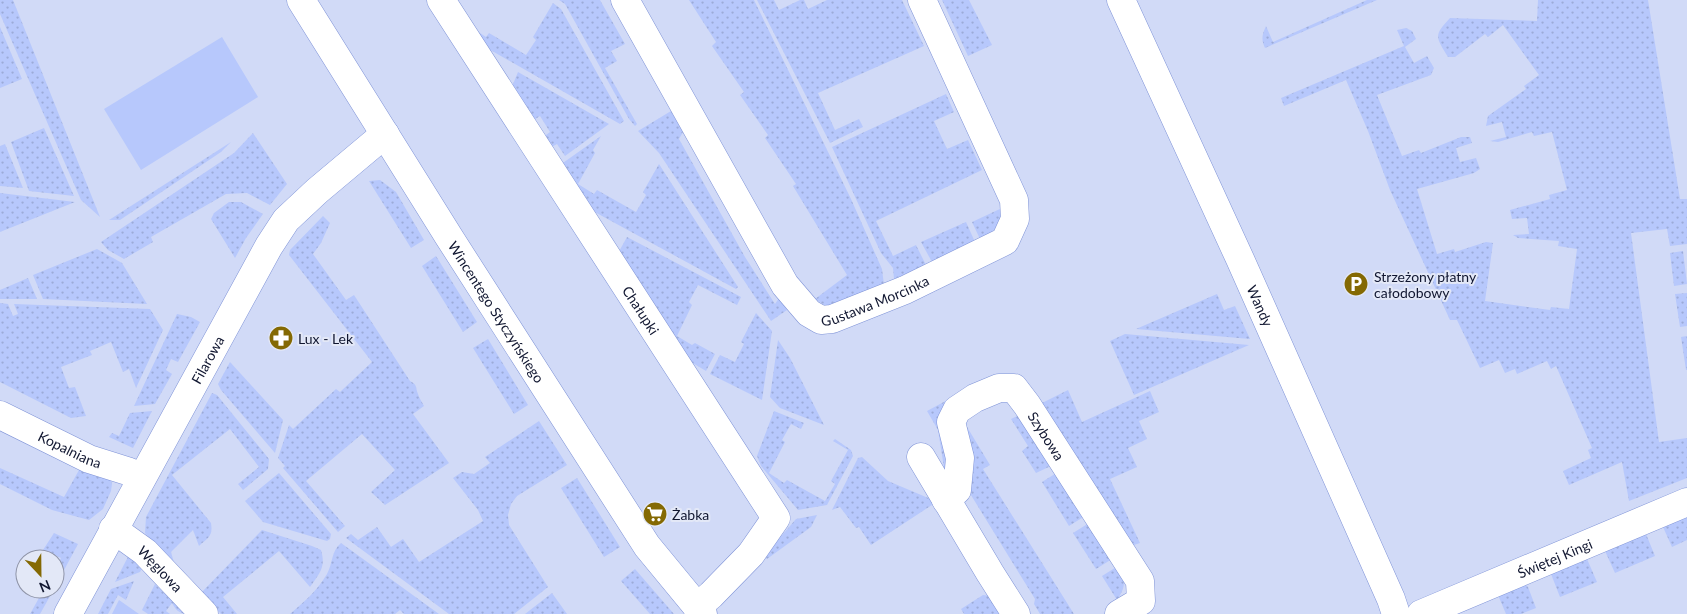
<svg xmlns="http://www.w3.org/2000/svg" width="1687" height="614" font-family="Lato,sans-serif">
<style>
.green{fill:url(#green-dots)}
.pitch{fill:#b7c8fc}
.lines{fill:none;stroke-linecap:round;stroke-linejoin:round}
.minor-casing{stroke:#7f93d7;stroke-width:29}
.minor{stroke:#fff;stroke-width:28}
.labels{text-anchor:middle;dominant-baseline:central;stroke-width:4;stroke-linejoin:round;paint-order:stroke}
.poi-label{font-size:14px;fill:#101630;stroke:#e3e8f7;text-anchor:start}
.street-label{font-size:14px;fill:#101630;stroke:#e3e8f7}
</style>
<defs>
<pattern id="green-dots" width="8" height="8" patternUnits="userSpaceOnUse" patternTransform="scale(1.25)"><rect width="8" height="8" fill="#b7c8fc"/><path d="M2 2h.1M6 6h.1" fill="none" stroke="#9cabd8" stroke-width="1.8" stroke-linecap="round"/></pattern>
</defs>
<rect width="100%" height="100%" fill="#d1daf7"/>
<g class="green">
<path d="M0,0h13l87,217 -19,-17 -81,-186z"/>
<path d="M559,0h41l25,44 -14,7 6,10 -12,7 32,56 -2,2 -6,-7 -64,-115z"/>
<path d="M689,0h65l97,199 31,70 2,16 -46,20 -12,1 -11,-7 32,-24 -54,-89 3,-2 -31,-46 3,-3 -28,-40 4,-3 -32,-46 4,-4z"/>
<path d="M757,0h17l5,10 21,-10h4l4,9 19,-9h75l22,46 -106,47 17,37 24,-11 4,8 -33,16z"/>
<path d="M942,0h27l23,45 -24,11z"/>
<path d="M1367,0h10l-112,48c-4,-9 -3,-13 1,-22l7,16z"/>
<path d="M1538,0h110l32,199h7v45l-17,2 -3,-17 -36,4 28,209 28,-4v40l-58,23 -7,-39 -53,23 -6,-14 28,-13 -3,-8 4,-2 -36,-82 -5,3 -4,-8 -30,13 -2,-5 -10,4 -6,-13 -19,8 -23,-48h-7l-60,-130 -22,-59 -22,-51 -62,26 -3,-8 123,-52 -7,-16 9,-2 6,3 4,8 -11,8 9,16 13,-7 7,12 -3,7 -54,20 25,61 17,-6 2,3 40,-16h9l2,6 -16,5 4,14 16,-4 4,11 -6,4 -57,16 20,65 17,-5 1,3 31,-10 7,1 -8,58 65,9 1,-3 18,2 8,-60 -19,-3 1,-5 -41,-3 -5,-3 16,-1 -2,-16 -15,1 -2,-9 40,-11 -1,-4 18,-5 -15,-58 -18,4 -2,-4 -34,10 -8,-1 16,-4 -4,-15 -16,4 2,-10 38,-27 -2,-3 15,-11 -36,-50 -15,12 -3,-3 -30,23h-7c-12,-20 -15,-21 2,-39l87,3z"/>
<path d="M553,3l8,6 63,112 -4,3 -140,-80 -9,-17 15,10 3,-4 37,22 10,-15 -3,-3z"/>
<path d="M0,27l22,52 -22,9z"/>
<path d="M518,72l91,52 -44,32 -8,-12 -9,5 -6,-11 8,-6 -10,-16 -9,6 -20,-33z"/>
<path d="M946,94l8,18 -20,9 13,28 21,-9 14,30 -106,51 17,35 23,-11 10,20 -32,14 -1,-11 -12,-15 -49,-106z"/>
<path d="M671,111l12,21 -4,7 66,118 30,47 4,-6 8,12 -16,11 -112,-168 -21,-22z"/>
<path d="M44,128l30,68 -45,-5 -18,-49z"/>
<path d="M253,133l34,51 -17,21 -23,-12 -21,1 -75,43 2,5 -29,17 -16,-9 -7,-8 133,-89z"/>
<path d="M601,136l-8,14 2,3 -17,31 16,10 3,-4 39,22 10,-17 -3,-3 16,-28 79,123 -2,2 -145,-79 -31,-45z"/>
<path d="M231,142l-10,10 -101,68h-11z"/>
<path d="M5,144l18,44 -23,-2v-40z"/>
<path d="M380,180l16,12 28,48 -13,8 -42,-67z"/>
<path d="M0,193l75,9 -75,30z"/>
<path d="M229,202h12l22,12 -17,24 -11,20 -24,-39 3,-6z"/>
<path d="M1002,208c-2,19 -6,22 -22,31l-8,-17z"/>
<path d="M323,216l7,7 -9,20 -8,11 33,46 8,-5 56,86c8,4 5,6 8,13 1,4 4,8 6,12l-11,8 36,49 -64,42 -14,-13 24,-22 -33,-36 -56,47 39,45 -7,6 -55,-64 2,-2 -7,-8 11,-33 4,4 43,-40 4,3 32,-30 -83,-107 1,-5z"/>
<path d="M966,222l9,20 -43,20 -11,-20z"/>
<path d="M627,237l114,60 -4,8 -39,-20 -9,17 3,3 -15,31 15,9 3,-2 20,11 -9,17 -15,-9 -74,-107z"/>
<path d="M97,249l25,14 25,41 -104,-5 -10,-24z"/>
<path d="M1683,251l4,33 -13,2 -4,-33z"/>
<path d="M436,256l41,66 -14,10 -41,-66z"/>
<path d="M28,278l9,21h-37v-9z"/>
<path d="M1687,293v33l-7,1 -5,-33z"/>
<path d="M1217,294l7,16 11,-4 15,33 -114,-10z"/>
<path d="M0,303l8,1 5,12 5,-2 -4,-10 136,5 13,21 -27,58 -7,-19 -6,3 -12,-30 -21,9 2,4 -31,12 8,21 6,-1 11,29 -15,2 -71,-36z"/>
<path d="M756,313l16,18 -10,69 -52,-26 10,-19 15,7 9,-18 -3,-2z"/>
<path d="M177,314l14,3 9,5 -22,40 -7,-3 -5,11 6,4 -17,30 -21,2z"/>
<path d="M1125,334l124,11 -115,50 -24,-54z"/>
<path d="M1687,336v34h-1l-5,-33z"/>
<path d="M488,339l40,66 -14,9 -41,-66z"/>
<path d="M778,340l12,18 34,67 -44,-17 -10,-11z"/>
<path d="M230,362l53,58 -8,33 -54,-63 -3,-6z"/>
<path d="M966,390l-11,67 -10,17 -7,-44 -11,-19z"/>
<path d="M1068,390l14,32 68,-31 9,21 -20,9 8,18 -19,9 9,19 -27,12 30,64 -12,4 -88,-143z"/>
<path d="M212,393l5,2 52,64 -1,10 -25,21 -5,-6 21,-17 -29,-38 -58,46 39,48c2,13 -2,14 -12,23l-6,-16 -22,22 4,14 -30,-33 1,-16z"/>
<path d="M152,411l-19,37 -24,-11 3,-4 7,3 11,-23z"/>
<path d="M774,411l30,12 -3,6 -10,-5 -9,16 3,2 -16,31 15,10 3,-3 38,21 10,-17 -4,-3 17,-31 -15,-9 2,-2 16,11 2,6 -26,49 -29,5 -37,-44 -4,-10z"/>
<path d="M1021,414l32,51 -17,8 -14,-22 6,-5 -17,-27z"/>
<path d="M961,417l29,48 -7,4 91,145h-34l-6,-10 1,-5 -69,-112z"/>
<path d="M539,421l28,44 -50,31 -6,8 -3,11 1,10 39,62 -34,27h-65l-103,-76 5,-4 7,6 19,-13 14,20 12,-8 16,23 64,-41 -5,-11 -25,-32 9,-6 12,2 16,-11 -5,-6z"/>
<path d="M862,457l26,24 45,19 2,3 -64,42 -12,-18 -3,1 -16,-21 -8,3 26,-52z"/>
<path d="M94,466l16,11 2,7 -1,7 -8,18 -14,11 -37,-10 -52,-26v-16l64,29 15,-27z"/>
<path d="M1058,472l27,44 -16,10 -27,-44z"/>
<path d="M279,473l52,61 -1,5 -3,2 -64,-19 -18,-21z"/>
<path d="M577,478l43,69 -16,10 -43,-69z"/>
<path d="M817,515l-6,12 -44,32 -3,-3 32,-37z"/>
<path d="M1687,516v24l-15,7 -9,-20z"/>
<path d="M1089,523l23,36 -16,10 -23,-36z"/>
<path d="M262,530l50,16 9,4c5,17 -1,23 -11,37l-31,-36 -56,46 14,17h-16l-20,-21z"/>
<path d="M54,533l24,11 -23,43v-18l6,-11 -18,-8z"/>
<path d="M1646,534l9,22 -40,17 -10,-22z"/>
<path d="M341,543l98,71h-35l-4,-4 -5,4h-105c14,-12 27,-23 37,-40 6,-11 4,-23 14,-31z"/>
<path d="M131,551l14,11 -5,10 -25,10z"/>
<path d="M1587,559l10,23 -37,15 -9,-23z"/>
<path d="M1118,566c8,16 8,20 -1,34l-15,-24z"/>
<path d="M635,569l39,45h-24l-29,-33z"/>
<path d="M134,581l-8,19 -8,-5 -10,19h-10l13,-25z"/>
<path d="M155,584l15,15 4,-6 18,21c-10,0 -15,-1 -20,-11l-6,8 4,3h-22l-6,-4z"/>
<path d="M1525,584l3,3 8,21 -15,6h-15l-8,-19z"/>
<path d="M44,589h10l-14,25h-10z"/>
<path d="M552,593l15,21h-42z"/>
<path d="M983,595l8,1 12,18h-39l-3,-5z"/>
</g>
<g class="pitch">
<path d="M222,37l36,60 -117,73 -37,-61z"/>
<path d="M119,600l20,14h-27z"/>
</g>
<g class="lines">
<defs>
<g id="minor">
<path id="s1" d="M301,0l148,237 198,309 56,68"/>
<path id="s2" d="M441,0l335,518 -25,36 -40,41 -14,12"/>
<path id="s3" d="M625,0l160,285 24,28 12,7 11,-1 73,-29 100,-49 10,-22 -1,-19 -92,-200"/>
<path id="s4" d="M1121,0l119,259 151,340 5,15"/>
<path id="s5" d="M0,415l89,44 38,12 15,6"/>
<path d="M921,457l69,116 26,41"/>
<path id="s6" d="M946,500l11,-10 3,-32 -9,-36 6,-12 18,-12 24,-10h15l13,17 113,176 1,20 -22,13"/>
<path id="s7" d="M113,529l32,23 59,62"/>
<path id="s8" d="M68,614l201,-368 17,-26 31,-29 68,-57"/>
<path id="s9" d="M1421,614l266,-112"/>
</g>
</defs>
<use href="#minor" class="minor-casing"/>
<use href="#minor" class="minor"/>
</g>
<defs>
<symbol id="parking-disc" viewBox="-11 -11 22 22"><circle r="9.5" fill="#846903" stroke="#e3e8f7"/><path d="M-3.5-5.5H1a3.5 3.5 0 0 1 0 7H-1V5.5H-3.5ZM-1-3.4V-.6H.8a1.4 1.4 0 0 0 0-2.8Z" fill="#fff"/></symbol>
<symbol id="pharmacy-disc" viewBox="-11 -11 22 22"><circle r="9.5" fill="#846903" stroke="#e3e8f7"/><path d="M-2-6h4v4h4v4h-4v4h-4v-4h-4v-4h4Z" fill="#fff"/></symbol>
<symbol id="supermarket-disc" viewBox="-11 -11 22 22"><circle r="9.5" fill="#846903" stroke="#e3e8f7"/><path d="M-6-5.5h2.5l.6 2H6L4.5 2H-2.5L-4.4-4H-6ZM-1.5 3.2a1.3 1.3 0 1 0 .1 0ZM3 3.2a1.3 1.3 0 1 0 .1 0Z" fill="#fff"/></symbol>
</defs>
<g fill-rule="evenodd">
<use href="#parking-disc" x="1342" y="270" width="28" height="28"/>
<use href="#pharmacy-disc" x="267" y="324" width="28" height="28"/>
<use href="#supermarket-disc" x="641" y="500" width="28" height="28"/>
</g>
<g class="labels">
<g class="poi-label">
<text x="1374" y="276">Strzeżony płatny<tspan x="1374" dy="16">całodobowy</tspan></text>
<text x="298" y="338">Lux - Lek</text>
<text x="672" y="514">Żabka</text>
</g>
<g class="street-label">
<text stroke="none"><textPath href="#s3" startOffset="435">Gustawa Morcinka</textPath></text>
<text stroke="none"><textPath href="#s4" startOffset="336">Wandy</textPath></text>
<text stroke="none"><textPath href="#s2" startOffset="369">Chałupki</textPath></text>
<text stroke="none"><textPath href="#s1" startOffset="368">Wincentego Styczyńskiego</textPath></text>
<text stroke="none"><textPath href="#s8" startOffset="290">Filarowa</textPath></text>
<text stroke="none"><textPath href="#s6" startOffset="218">Szybowa</textPath></text>
<text stroke="none"><textPath href="#s5" startOffset="78">Kopalniana</textPath></text>
<text stroke="none"><textPath href="#s9" startOffset="145">Świętej Kingi</textPath></text>
<text stroke="none"><textPath href="#s7" startOffset="62">Węglowa</textPath></text>
</g>
</g>
<g transform="translate(40 574) rotate(158)"><circle r="24" fill="#e3e8f7" stroke="#8f94a7"/>
<path d="M0-4L9 19L0 12L-9 19Z" fill="#846903"/>
<text y="-8" font-size="14" font-weight="bold" text-anchor="middle" fill="#101630">N</text>
</g>
</svg>
